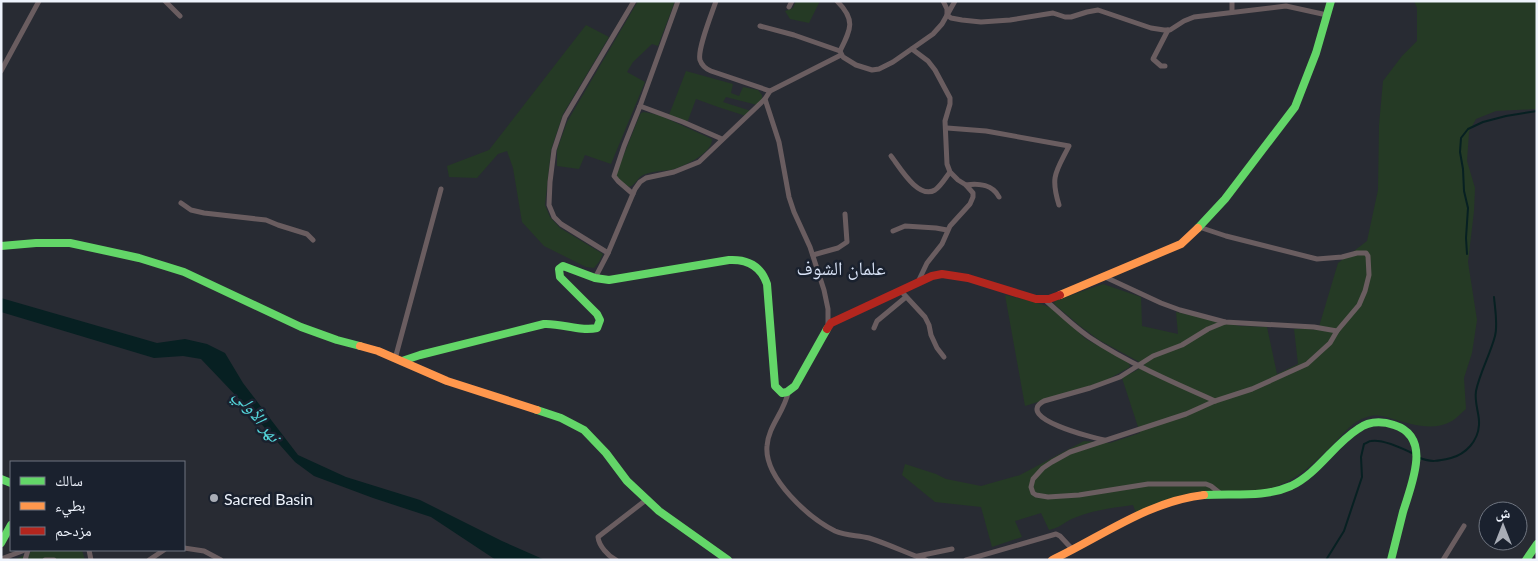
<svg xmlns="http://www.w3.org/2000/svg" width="1538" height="561" font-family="Lato,'Noto Naskh Arabic',sans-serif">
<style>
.green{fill:#253a25}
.water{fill:#072022}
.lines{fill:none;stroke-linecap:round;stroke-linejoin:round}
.stream{stroke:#072022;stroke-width:2}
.street{stroke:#6a5d60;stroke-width:5}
.fast{stroke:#63d668;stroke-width:8}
.slow{stroke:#ff974d;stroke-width:8}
.jam{stroke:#b3261e;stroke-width:8}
.poi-dot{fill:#a9adb6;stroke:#1a212e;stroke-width:2}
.labels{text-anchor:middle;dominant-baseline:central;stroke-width:5;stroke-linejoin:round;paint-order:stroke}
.poi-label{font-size:16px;fill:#eef3fc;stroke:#1a212e;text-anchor:start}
.water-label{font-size:18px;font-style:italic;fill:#55d8dc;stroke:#1a212e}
.quarter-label{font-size:19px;fill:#d8e2f5;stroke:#1a212e}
</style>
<rect width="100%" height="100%" fill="#282b33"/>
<g class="green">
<path d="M638,1h37l-17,45 -6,-2 -19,18 -6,10 18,10 -34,82 -26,-9 -6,14 -22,-3v-16l10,-28z"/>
<path d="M796,1h24l-11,22 -19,-4 -5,-8 8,-3z"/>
<path d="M1414,1h123v108l-41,2 -20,8 -7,13 -2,29 8,27 -1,23 -6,51 9,58 -5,33 -8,25 2,31c-4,3 -9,9 -14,12 -19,11 -41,3 -59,-2 -9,-3 -17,-5 -26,-2 -14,4 -23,16 -33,26 -17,17 -34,35 -57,43 -19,8 -51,4 -72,5 -24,1 -47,13 -69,22l-3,-8c-21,3 -40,5 -59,13 -10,4 -14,10 -25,12l-8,-17 -26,8 7,16 -30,10 -11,-40 -46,-5 -33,-27 3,-11 31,10 10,5 35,7 39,-11 64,-34 26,2 30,-10 -18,-55 15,-8 8,-5 -46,-25 -19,-14 -26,-22 1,-3 48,-17 38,13 1,29 36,8 -2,-22 64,14 27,1 10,47 21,-10 -4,-35h14l10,1 20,-67 29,-22 11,-51 1,-65 4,-44 19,-25 15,-15v-33z"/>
<path d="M586,25l23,12 -46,77 -12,36 -6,55 5,12 10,11 43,26 -4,8 -5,6 -8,-1 -42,-21 -22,-24 -9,-54 -6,-17 -9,3 -21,24 -28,-1 -2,-11 42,-16z"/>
<path d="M686,71l47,13 -2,9 8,3 4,-9 15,3 4,5v6l-5,4 -31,-8 -3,5 28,9 -5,5 -28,-9 -22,-8 -9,24 -18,-8z"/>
<path d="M644,112l15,3 53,24c1,14 -29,28 -41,31 -9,1 -19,1 -28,5 -6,3 -7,10 -14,12l-12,-9 -1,-4 23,-57 2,-4z"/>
<path d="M1005,295l27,6 20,7 34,31 43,24 1,4 -25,14 -80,25z"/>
<path d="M35,550h47l3,10h-71z"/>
</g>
<path class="water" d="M1,298l156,45 28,-4 22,5 18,9 18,30 55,72 48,22 74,23 82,41 43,19h-49l-65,-43 -58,-19 -59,-22 -19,-14 -54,-61 -40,-42 -18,-3 -29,2 -153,-46z"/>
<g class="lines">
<g class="stream">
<path d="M1467,254l-1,-16 2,-30 -4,-17 -1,-22 -3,-17 1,-14 7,-9 15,-7 23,-6 31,-5"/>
<path d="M1418,457c12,6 21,4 33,1 15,-4 27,-17 28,-33 1,-11 -5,-21 -3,-34 4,-19 14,-36 19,-55 3,-11 0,-27 -1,-39"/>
<path d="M1326,560l18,-29 18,-54 -1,-20 3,-13c3,-1 5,-3 7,-3 11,-2 33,8 43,13"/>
</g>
<g class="street">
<path d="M165,1l15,15"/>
<path d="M716,1c-4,12 -19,49 -16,59 2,6 6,9 11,11l59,20"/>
<path d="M837,1c19,19 14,28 3,50"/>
<path d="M943,1l4,8v6l4,3 11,2 19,2 29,-2 43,-7 12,4h6l16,-5 11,-2 53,18 13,2h6l14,-9 10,-4 92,-11 41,9"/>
<path d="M1232,1v11"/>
<path d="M789,7l3,-6"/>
<path d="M760,26l34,9 46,16 3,6 13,8 16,5 7,-1 14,-7 40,-28 9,-10 13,-23"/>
<path d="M912,49l16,12 7,9 15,28v6l-5,17 2,43 3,8 8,8 8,5 7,8v4l-3,7 -20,22 -8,18 -15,19 -9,19"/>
<path d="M1165,66h-4l-8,-7 15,-29"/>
<path d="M1,71l38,-70"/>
<path d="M765,99l14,43 10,55 5,15 16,35 14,43 4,19v17"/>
<path d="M640,106l38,-105"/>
<path d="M947,128l39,3 83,15c-13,26 -19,30 -10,59"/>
<path d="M891,156c8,10 27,44 44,34 6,-4 11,-13 15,-18"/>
<path d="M966,185c13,-2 27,0 33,12"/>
<path d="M633,194l-15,-13 -4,-5 10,-30 16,-40 43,16 39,17"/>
<path d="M181,203l10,7 13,3 62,7 12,5 29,9 6,6"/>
<path d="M1199,227l27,9 91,23 25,-2 15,-4h9l2,3 1,19 -4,16 -6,14 -22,26 -7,12 -23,21 -55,25 -37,12 -29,13 -116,38 -18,10 -9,6 -10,11 -2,8 2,6 3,2 12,2 31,-2 69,-11h58l5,2 10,8"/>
<path d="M893,231l12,-5 31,2 11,2"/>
<path d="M608,253l-47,-29 -7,-7 -5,-12 1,-23 4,-32 11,-33 69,-116"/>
<path d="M813,255l25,-7 9,-6 -2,-28"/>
<path d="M1105,277l56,26 19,7 45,12 89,5 23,4"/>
<path d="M595,278l13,-25 27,-64 5,-7 6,-4 28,-6 25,-10 66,-63 5,-8 71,-36"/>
<path d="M900,290l25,27 4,8 2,10 6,13 7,9"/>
<path d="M1044,299c15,13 29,27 45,38 37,25 85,46 126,64"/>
<path d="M874,328l3,-7 29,-24"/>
<path d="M395,359l46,-170"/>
<path d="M788,393c-4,19 -20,34 -21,53 -3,32 42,72 68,85 11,5 23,4 34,7 19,6 38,15 57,22"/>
<path d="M1104,440c-10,-2 -91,-22 -60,-39l46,-13 30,-11 33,-21 29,-11 26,-16 17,-7"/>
<path d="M184,548l20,3 17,9"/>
<path d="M89,550l2,10"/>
<path d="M918,556l34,-7"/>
<path d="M1,559l24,-9"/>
<path d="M25,560l3,-10"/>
<path d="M45,560h9"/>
<path d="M149,560l15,-10"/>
<path d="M616,560c-8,-4 -17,-14 -18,-23l48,-37"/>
<path d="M966,560l90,-26 4,2 13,14"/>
<path d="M1443,560l21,-34"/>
</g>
<g class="fast">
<path d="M1198,228l27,-29 70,-92 21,-54 15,-52"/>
<path d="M1,246l35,-3h34l69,15 45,14 117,55 36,13 23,6"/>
<path d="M402,361l18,-6 124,-31c18,-1 36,8 53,4l3,-8 -3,-6 -37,-37 -1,-8 4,-3 32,12 14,2 120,-20c19,-1 32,6 38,24l8,102 7,7 5,-1 8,-6 32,-57"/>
<path d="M537,410l24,8 23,12 22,23 21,28 32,30 69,49"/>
<path d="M1,479l10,4"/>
<path d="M1204,495c29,-2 60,3 87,-9 27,-13 42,-41 67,-57 11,-8 24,-8 36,-4 39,12 17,60 9,87 -4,16 -8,32 -12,48"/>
<path d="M1,543l10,-18"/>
<path d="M1526,560l11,-16"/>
</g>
<g class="slow">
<path d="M1060,295l121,-51 17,-16"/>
<path d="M360,346l18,5 69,30 90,29"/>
<path d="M1052,560c49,-23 97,-59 152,-65"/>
</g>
<path class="jam" d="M827,329l4,-6 101,-47 10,-2 26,4 68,21h13l11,-4"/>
</g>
<circle class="poi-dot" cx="214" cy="498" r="5"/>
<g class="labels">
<g class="poi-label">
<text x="224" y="498">Sacred Basin</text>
</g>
<g class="water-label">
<text transform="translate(258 415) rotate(51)">نهر الأولي</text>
</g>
<g class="quarter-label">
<text x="841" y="267">علمان الشوف</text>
</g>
</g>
<rect width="1538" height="561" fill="none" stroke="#eef3fc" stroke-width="5"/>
<rect x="10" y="461" width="175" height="90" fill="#1a212e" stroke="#6f7580"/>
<rect x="20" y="477" width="25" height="8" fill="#63d668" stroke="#6f7580"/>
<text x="55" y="486" font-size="15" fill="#eef3fc">سالك</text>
<rect x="20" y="502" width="25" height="8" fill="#ff974d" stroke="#6f7580"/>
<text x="55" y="511" font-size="15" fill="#eef3fc">بطيء</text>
<rect x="20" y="527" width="25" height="8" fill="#b3261e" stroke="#6f7580"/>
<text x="55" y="536" font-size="15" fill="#eef3fc">مزدحم</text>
<g transform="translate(1503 526)"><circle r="24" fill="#1a212e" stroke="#6f7580"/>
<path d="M0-4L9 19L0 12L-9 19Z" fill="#a9adb6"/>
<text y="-8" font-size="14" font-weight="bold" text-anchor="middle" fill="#eef3fc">ش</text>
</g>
</svg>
